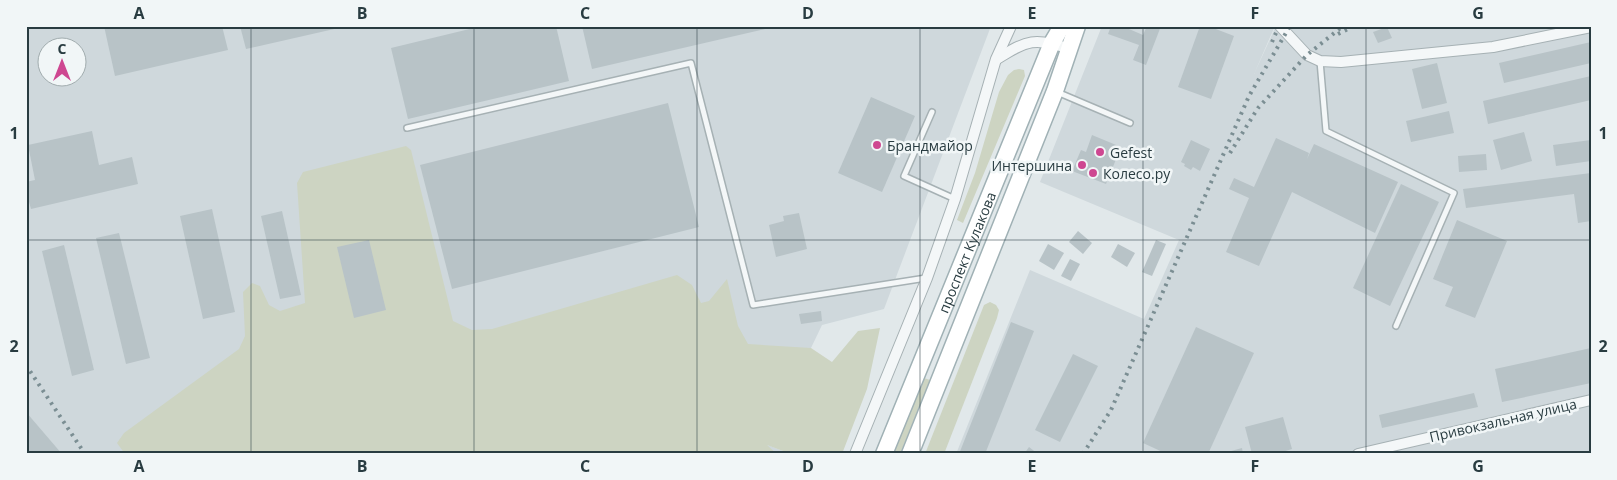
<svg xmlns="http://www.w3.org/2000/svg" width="1617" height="480" font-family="'Open Sans',sans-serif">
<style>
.built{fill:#cfd8dc;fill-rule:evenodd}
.green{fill:#cdd4c2}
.building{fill:#b8c3c7}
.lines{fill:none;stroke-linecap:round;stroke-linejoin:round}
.service-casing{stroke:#a6b1b4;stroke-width:8}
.minor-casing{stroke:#a6b1b4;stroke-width:12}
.primary-casing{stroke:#a0b1b5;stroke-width:19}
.service{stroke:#f4f7f8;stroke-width:5}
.minor{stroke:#f4f7f8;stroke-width:10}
.primary{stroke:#fff;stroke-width:16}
.rail{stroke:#7b8e93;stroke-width:4;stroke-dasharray:2.5 5;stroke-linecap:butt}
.grid{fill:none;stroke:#293c41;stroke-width:1;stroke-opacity:0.55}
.poi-dot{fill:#ce4791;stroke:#f1f6f7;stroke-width:2}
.labels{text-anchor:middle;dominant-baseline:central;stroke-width:5;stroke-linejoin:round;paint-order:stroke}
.poi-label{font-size:14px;fill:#293c41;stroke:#f1f6f7;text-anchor:start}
.street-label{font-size:14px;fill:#293c41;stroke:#f1f6f7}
.neatline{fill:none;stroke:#293c41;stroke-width:2}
.grid-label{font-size:16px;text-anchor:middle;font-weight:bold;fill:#293c41}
</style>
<rect width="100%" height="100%" fill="#e1e8ea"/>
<g class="built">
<path d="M26,26h965l-107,283 -62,16 -57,119 26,10h-765zM48,48h30v30h-30z"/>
<path d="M1102,26h173l-21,48 22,-48h315v428h-635l74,-184 114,49 35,-79 -139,-58z"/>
</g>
<g class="green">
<path d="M1019,69l5,1 1,6 -62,147 -6,-3 18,-47 24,-81 9,-17 6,-5z"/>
<path d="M406,146l5,4 42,171 19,9 20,-1 185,-54 15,10 9,18 8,-2 18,-22 11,47 10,18 63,4 21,14 26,-31 22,-3 -13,61 -25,65h-51l-24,-9 10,9h-652l-8,-11 7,-10 115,-84 6,-13 -2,-44 9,-9 8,3 9,19 11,6 25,-8 -8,-120 6,-11z"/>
<path d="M990,302l6,3 3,5 -2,8 -53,136h-19l59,-149z"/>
<path d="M924,378l6,2 -30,74h-7z"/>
</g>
<g class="building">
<path d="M104,26h118l6,24 -113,26z"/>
<path d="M240,26h103v1l-97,22z"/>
<path d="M482,26h74l13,55 -161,38 -17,-71z"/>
<path d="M582,26h192v1l-182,42z"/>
<path d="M1111,26h11l21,9 4,-9h14l-15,39 -13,-5 6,-15 -31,-11z"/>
<path d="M1200,26h8l26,10 -23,63 -33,-12z"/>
<path d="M1387,27l5,11 -14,5 -5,-11z"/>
<path d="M1591,42v21l-87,20 -5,-20z"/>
<path d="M1437,63l10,40 -25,6 -10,-40z"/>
<path d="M1591,76v24l-103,24 -5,-23z"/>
<path d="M871,97l44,19 -33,76 -44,-19z"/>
<path d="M668,103l31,124 -247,62 -32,-124z"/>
<path d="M1449,111l5,22 -43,9 -5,-21z"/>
<path d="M92,131l7,34 33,-8 6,27 -107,25 -5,-18v-9l9,-2 -7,-35z"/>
<path d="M1524,132l8,29 -31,9 -8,-30z"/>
<path d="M1092,135l29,12 -15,37 -34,-13 9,-21 5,2z"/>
<path d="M1276,138l33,15 -2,6 7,-15 84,38 -23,51 -83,-41 -33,74 -33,-14 23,-54 -20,-9 5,-11 20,9z"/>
<path d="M1191,140l19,9 -10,22 -7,-4 -2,3 -7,-4 1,-2 -4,-2z"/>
<path d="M1591,140v21l-35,5 -3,-21z"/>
<path d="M1486,154l1,16 -28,2 -1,-16z"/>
<path d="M1591,173v48l-13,2 -4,-29 -108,14 -3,-19z"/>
<path d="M1401,184l38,18 -49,104 -37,-18z"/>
<path d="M212,209l23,103 -32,7 -23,-103z"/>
<path d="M282,211l19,84 -21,4 -19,-83z"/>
<path d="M799,213l8,36 -31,8 -7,-32 15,-4 -1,-5z"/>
<path d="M1457,220l50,21 -32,77 -30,-12 8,-19 -20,-8z"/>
<path d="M1078,231l14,12 -9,11 -14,-12z"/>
<path d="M119,233l31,125 -24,6 -30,-126z"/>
<path d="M369,240l17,70 -32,8 -17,-71z"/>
<path d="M1156,240l10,4 -14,32 -10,-4z"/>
<path d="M1048,244l16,9 -10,17 -15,-9z"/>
<path d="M1118,244l17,9 -8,14 -16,-10z"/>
<path d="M64,245l30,125 -22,6 -30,-125z"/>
<path d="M1070,259l10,5 -9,17 -10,-5z"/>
<path d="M821,311l1,10 -21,3 -2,-10z"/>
<path d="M1011,322l23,9 -49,123h-26z"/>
<path d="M1196,327l58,26 -46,101h-41l-24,-11z"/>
<path d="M1591,348v35l-89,19 -7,-33z"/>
<path d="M1073,354l25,12 -38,76 -25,-12z"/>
<path d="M1474,393l4,14 -96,21 -3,-13z"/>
<path d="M26,412l36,42h-36z"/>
<path d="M1283,417l9,32 -16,5h-24l-7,-27z"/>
<path d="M1029,447l9,7h-14z"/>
<path d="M1242,448l1,6h-19v-1z"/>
</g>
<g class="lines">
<defs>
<g id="service">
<path d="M1320,61l6,70 128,62 -58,133"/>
<path d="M1057,92l73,31"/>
<path d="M932,112l-28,64 51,23"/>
<path d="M407,128l284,-65 62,242 173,-27"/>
</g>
<g id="minor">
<path d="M1280,26l27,29 13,6 21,1 152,-15 98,-20"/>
<path d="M997,59c30,-19 38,-22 73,-10"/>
<path d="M855,454l72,-176 28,-79 41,-140 15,-33"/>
<path d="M1358,454l233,-54"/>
</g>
<g id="primary">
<path id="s1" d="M884,454l168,-411 10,-17"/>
<path d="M910,454l145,-363 22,-65"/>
</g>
</defs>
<use href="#service" class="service-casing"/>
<use href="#minor" class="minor-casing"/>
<use href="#primary" class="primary-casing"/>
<use href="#service" class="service"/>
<use href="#minor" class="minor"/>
<use href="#primary" class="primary"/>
<g class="rail">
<path d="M1338,34l16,-8"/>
<path d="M1272,42l7,-16"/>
<path d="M1230,153l28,-45 49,-53 36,-29"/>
<path d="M26,365l59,89"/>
<path d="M1083,454l28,-44 138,-314 41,-70"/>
</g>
</g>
<path class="grid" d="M251,26v428M474,26v428M697,26v428M920,26v428M1143,26v428M1366,26v428M26,240h1565"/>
<g class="poi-dot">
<circle cx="877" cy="145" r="5"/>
<circle cx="1100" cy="152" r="5"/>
<circle cx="1082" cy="165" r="5"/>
<circle cx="1093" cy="173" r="5"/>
</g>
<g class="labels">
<g class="poi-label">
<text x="887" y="145">Брандмайор</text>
<text x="1110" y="152">Gefest</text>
<text x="1072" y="165" text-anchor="end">Интершина</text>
<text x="1103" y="173">Колесо.ру</text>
</g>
<g class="street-label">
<text stroke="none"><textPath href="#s1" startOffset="218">проспект Кулакова</textPath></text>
<text transform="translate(1503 420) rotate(-13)">Привокзальная улица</text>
</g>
</g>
<rect width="1617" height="480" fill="none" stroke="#f1f6f7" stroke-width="55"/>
<g transform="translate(62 62)"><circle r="24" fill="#f1f6f7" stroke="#a1acae"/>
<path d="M0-4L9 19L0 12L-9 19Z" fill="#ce4791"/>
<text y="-8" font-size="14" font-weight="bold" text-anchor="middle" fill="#293c41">С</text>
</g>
<rect x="28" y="28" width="1562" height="424" class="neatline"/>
<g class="grid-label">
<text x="139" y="19">A</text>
<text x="362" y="19">B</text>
<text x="585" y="19">C</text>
<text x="808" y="19">D</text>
<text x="1032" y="19">E</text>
<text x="1255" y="19">F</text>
<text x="1478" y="19">G</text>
<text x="14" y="139">1</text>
<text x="1603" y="139">1</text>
<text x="14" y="352">2</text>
<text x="1603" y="352">2</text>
<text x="139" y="472">A</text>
<text x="362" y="472">B</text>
<text x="585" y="472">C</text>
<text x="808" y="472">D</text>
<text x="1032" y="472">E</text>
<text x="1255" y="472">F</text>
<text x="1478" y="472">G</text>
</g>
</svg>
